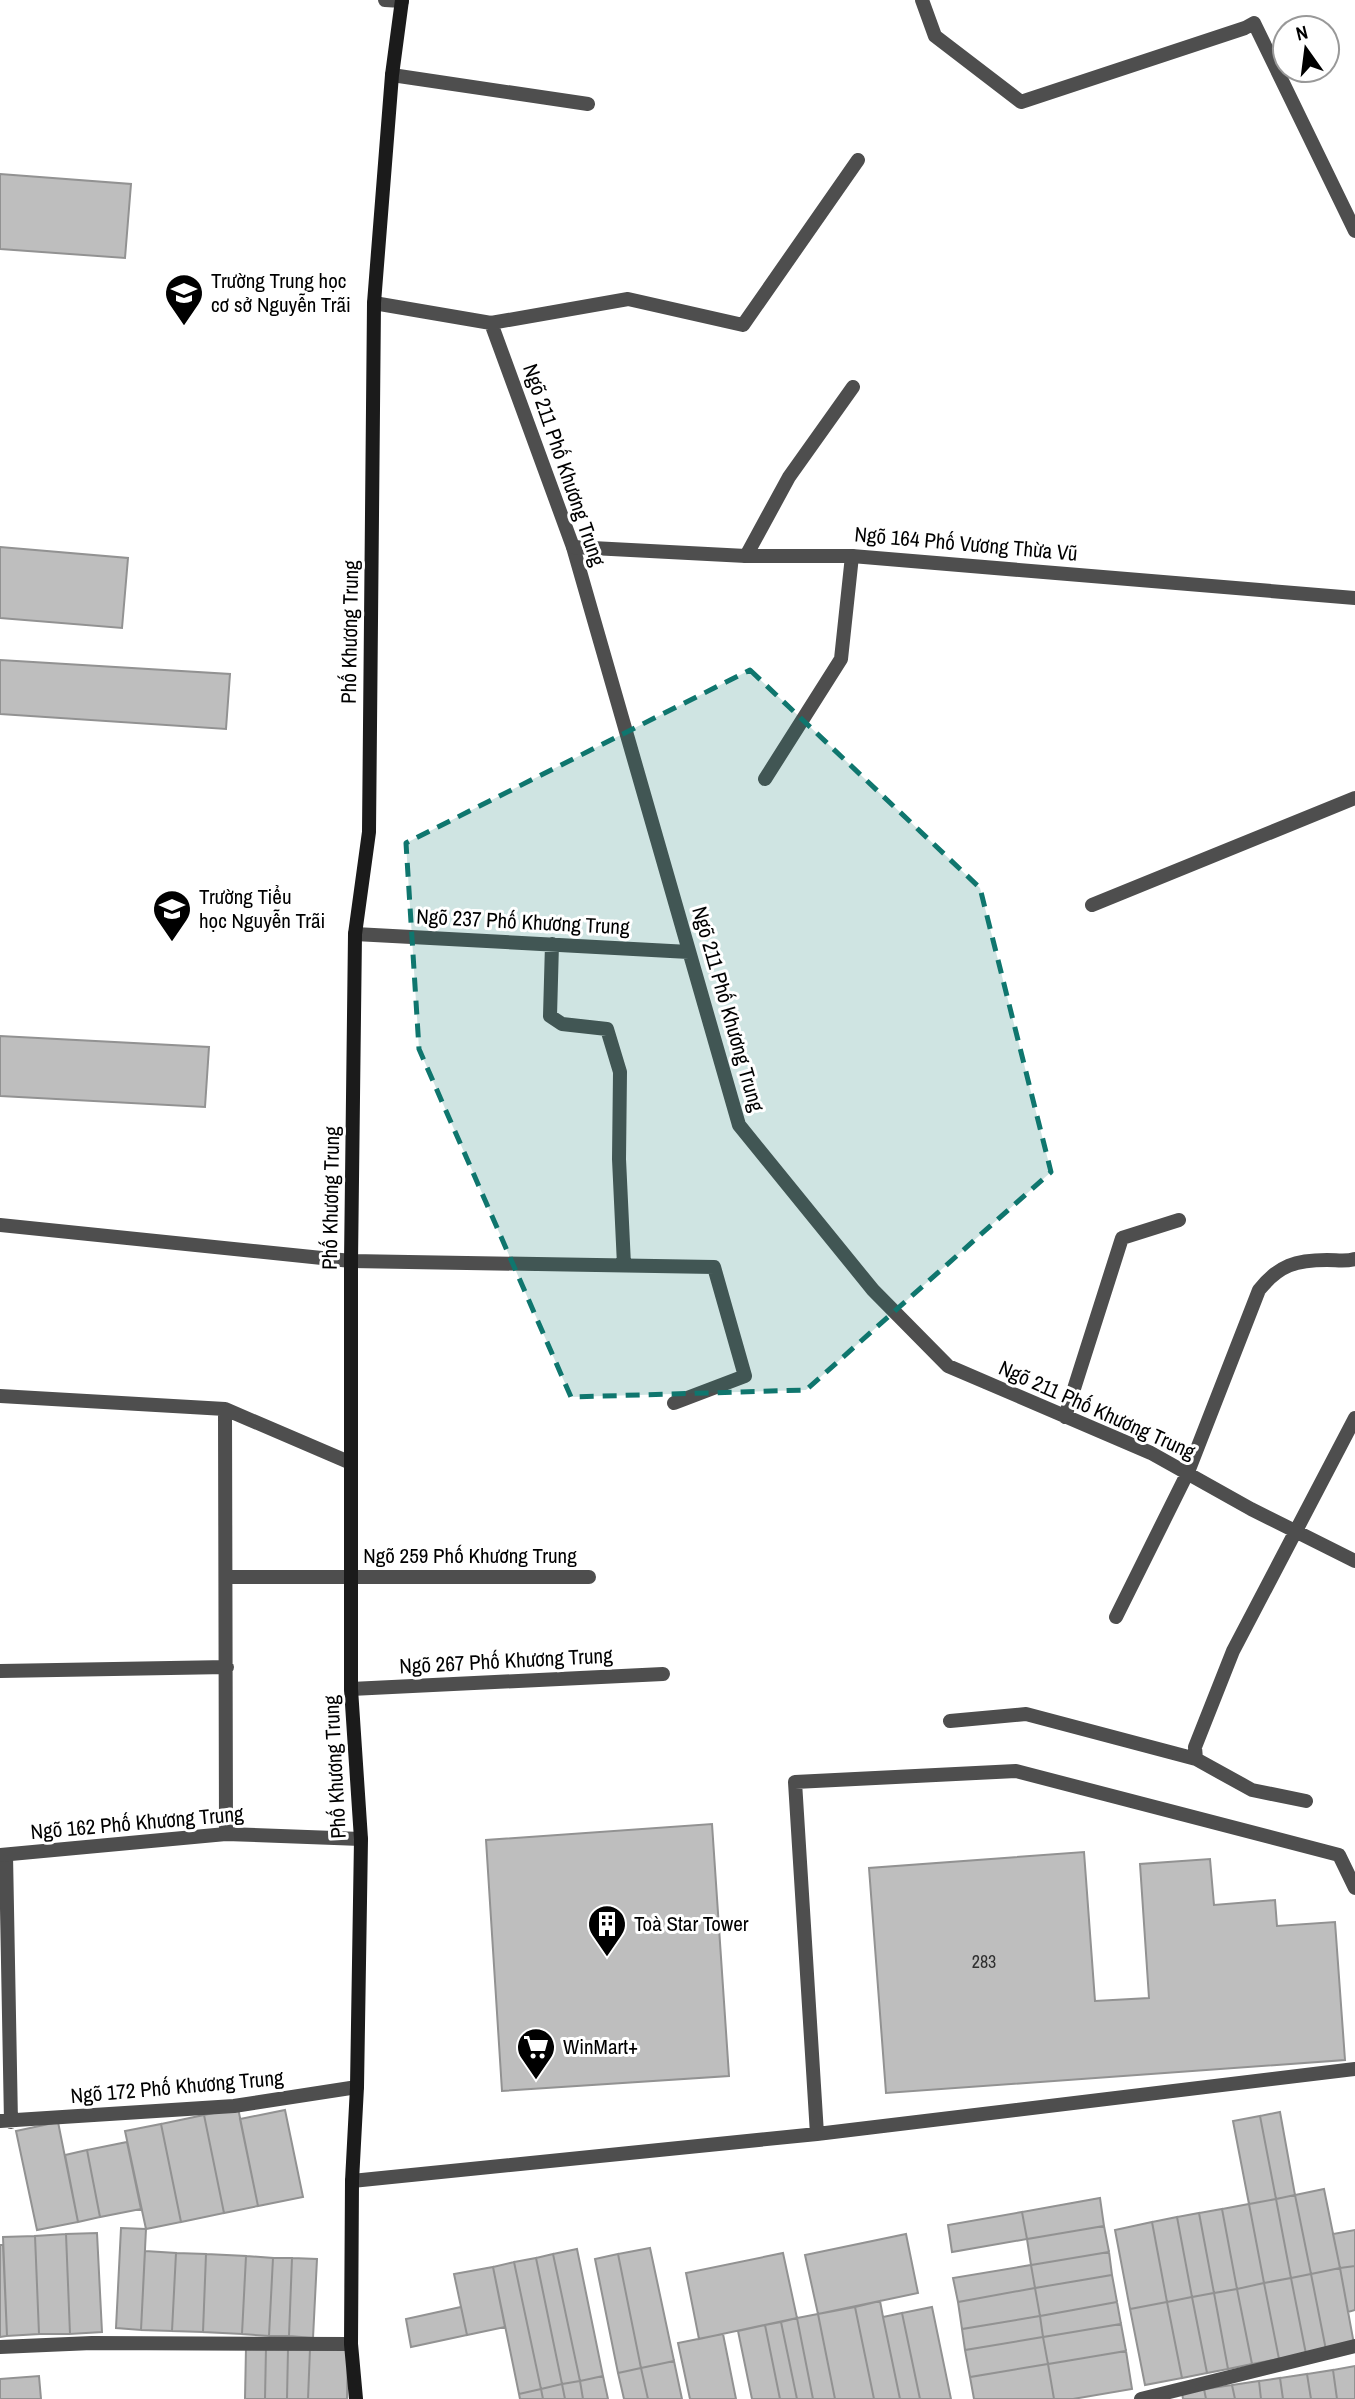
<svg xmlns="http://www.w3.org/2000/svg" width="1355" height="2399" font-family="'Archivo Narrow',sans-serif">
  <rect width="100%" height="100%" fill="#fff"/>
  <!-- building -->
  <path fill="#bebebe" stroke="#929292" stroke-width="2" d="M 0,174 L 131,184 L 125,258 L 0,249 Z
    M 0,547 L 128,558 L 122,628 L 0,618 Z
    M 0,660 L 230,674 L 226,729 L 0,714 Z
    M 0,1036 L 209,1047 L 205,1107 L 0,1096 Z
    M 712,1824 L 729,2076 L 502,2091 L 486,1840 Z
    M 1084,1852 L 1095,2001 L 1149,1998 L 1140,1864 L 1210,1859 L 1214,1905 L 1275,1900 L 1277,1926 L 1335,1922 L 1345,2060 L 886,2093 L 869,1868 Z
    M 238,2108 L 258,2206 L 224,2213 L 204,2115 Z
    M 285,2110 L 303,2197 L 258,2206 L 240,2119 Z
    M 1280,2112 L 1295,2195 L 1276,2199 L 1260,2116 Z
    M 204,2115 L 224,2213 L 181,2222 L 161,2124 Z
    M 1260,2116 L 1276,2199 L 1249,2204 L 1233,2121 Z
    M 58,2122 L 78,2222 L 37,2230 L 16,2131 Z
    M 161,2124 L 181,2222 L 146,2229 L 125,2131 Z
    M 127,2142 L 141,2209 L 100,2217 L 87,2150 Z
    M 87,2150 L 100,2217 L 78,2222 L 65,2155 Z
    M 1324,2189 L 1340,2268 L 1311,2274 L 1295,2195 Z
    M 1295,2195 L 1311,2274 L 1291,2278 L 1276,2199 Z
    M 1100,2198 L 1104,2226 L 1027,2239 L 1022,2212 Z
    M 1276,2199 L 1291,2278 L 1264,2283 L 1249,2204 Z
    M 1249,2204 L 1264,2283 L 1237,2289 L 1222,2209 Z
    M 1222,2209 L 1237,2289 L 1214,2293 L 1199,2213 Z
    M 1022,2212 L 1027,2239 L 952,2252 L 948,2225 Z
    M 1199,2213 L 1214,2293 L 1192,2297 L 1177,2217 Z
    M 1177,2217 L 1192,2297 L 1167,2302 L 1152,2222 Z
    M 1152,2222 L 1167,2302 L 1130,2309 L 1115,2230 Z
    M 1104,2226 L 1109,2252 L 1031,2265 L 1027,2239 Z
    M 121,2228 L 146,2229 L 141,2330 L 116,2328 Z
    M 1355,2230 L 1355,2266 L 1340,2268 L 1333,2234 Z
    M 97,2233 L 102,2332 L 70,2334 L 66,2234 Z
    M 66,2234 L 70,2334 L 39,2334 L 35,2236 Z
    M 906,2234 L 918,2293 L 818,2314 L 805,2255 Z
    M 35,2236 L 39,2334 L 7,2336 L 3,2237 Z
    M 0,2245 L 3,2245 L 7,2336 L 0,2337 Z
    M 650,2248 L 674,2361 L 641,2368 L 618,2254 Z
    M 577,2249 L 603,2376 L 580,2381 L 553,2254 Z
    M 145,2251 L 176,2253 L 172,2331 L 141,2330 Z
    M 1109,2252 L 1112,2275 L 1035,2288 L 1031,2265 Z
    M 176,2253 L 206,2254 L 203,2332 L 172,2331 Z
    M 783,2253 L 797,2318 L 699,2339 L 686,2273 Z
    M 206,2254 L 246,2256 L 242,2334 L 203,2332 Z
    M 553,2254 L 580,2381 L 562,2384 L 536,2258 Z
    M 618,2254 L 641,2368 L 618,2373 L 595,2259 Z
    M 246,2256 L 273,2258 L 269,2336 L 242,2334 Z
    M 273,2258 L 292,2258 L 289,2336 L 269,2336 Z
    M 292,2258 L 317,2259 L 313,2338 L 289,2336 Z
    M 536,2258 L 562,2384 L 541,2389 L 514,2262 Z
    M 514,2262 L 541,2389 L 519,2394 L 493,2267 Z
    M 1031,2265 L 1035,2288 L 958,2302 L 953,2278 Z
    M 1355,2266 L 1355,2310 L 1348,2312 L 1340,2268 Z
    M 493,2267 L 505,2327 L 467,2335 L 454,2274 Z
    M 1340,2268 L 1354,2344 L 1326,2350 L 1311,2274 Z
    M 1311,2274 L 1326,2350 L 1306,2354 L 1291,2278 Z
    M 1112,2275 L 1117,2302 L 1040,2316 L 1035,2288 Z
    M 1291,2278 L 1306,2354 L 1279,2359 L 1264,2283 Z
    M 1264,2283 L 1279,2359 L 1252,2364 L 1237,2289 Z
    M 1035,2288 L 1040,2316 L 962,2329 L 958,2302 Z
    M 1237,2289 L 1252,2364 L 1228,2369 L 1214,2293 Z
    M 1214,2293 L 1228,2369 L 1207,2373 L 1192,2297 Z
    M 1192,2297 L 1207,2373 L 1182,2378 L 1167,2302 Z
    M 880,2301 L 883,2317 L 900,2399 L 874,2399 L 855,2307 Z
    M 1117,2302 L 1121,2324 L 1043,2337 L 1040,2316 Z
    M 1167,2302 L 1182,2378 L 1145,2385 L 1130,2309 Z
    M 461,2307 L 467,2335 L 411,2347 L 406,2319 Z
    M 855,2307 L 874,2399 L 835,2399 L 818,2314 Z
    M 932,2307 L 951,2399 L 920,2399 L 902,2313 Z
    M 902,2313 L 920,2399 L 900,2399 L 883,2317 Z
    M 818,2314 L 835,2399 L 813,2399 L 797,2318 Z
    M 1040,2316 L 1043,2337 L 965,2350 L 962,2329 Z
    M 797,2318 L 813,2399 L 797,2399 L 781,2322 Z
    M 781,2322 L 797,2399 L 780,2399 L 765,2325 Z
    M 1121,2324 L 1126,2351 L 1048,2364 L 1043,2337 Z
    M 765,2325 L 780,2399 L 752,2399 L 738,2331 Z
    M 723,2334 L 736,2399 L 690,2399 L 678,2343 Z
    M 1043,2337 L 1048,2364 L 970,2377 L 965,2350 Z
    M 246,2348 L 266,2348 L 265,2399 L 245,2399 Z
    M 266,2348 L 288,2349 L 287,2399 L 265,2399 Z
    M 288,2349 L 310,2349 L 308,2399 L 287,2399 Z
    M 310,2349 L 348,2350 L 347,2399 L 308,2399 Z
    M 1126,2351 L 1132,2389 L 1073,2399 L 1054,2399 L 1048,2364 Z
    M 674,2361 L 682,2399 L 648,2399 L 641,2368 Z
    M 1048,2364 L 1054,2399 L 974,2399 L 970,2377 Z
    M 1355,2366 L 1355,2399 L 1337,2399 L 1333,2370 Z
    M 641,2368 L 648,2399 L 624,2399 L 618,2373 Z
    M 1333,2370 L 1337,2399 L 1311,2399 L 1307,2374 Z
    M 1307,2374 L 1311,2399 L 1283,2399 L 1280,2378 Z
    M 39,2376 L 41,2399 L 0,2399 L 0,2379 Z
    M 603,2376 L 608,2399 L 583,2399 L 580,2381 Z
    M 1280,2378 L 1283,2399 L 1261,2399 L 1259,2381 Z
    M 580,2381 L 583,2399 L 565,2399 L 562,2384 Z
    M 1259,2381 L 1261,2399 L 1235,2399 L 1232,2385 Z
    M 562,2384 L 565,2399 L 543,2399 L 541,2389 Z
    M 1232,2385 L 1235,2399 L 1206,2399 L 1204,2389 Z
    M 541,2389 L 543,2399 L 520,2399 L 519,2394 Z
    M 1204,2389 L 1206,2399 L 1183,2399 L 1182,2393 Z"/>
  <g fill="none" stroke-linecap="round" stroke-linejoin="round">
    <!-- lane -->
    <path stroke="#4e4e4e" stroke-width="14" d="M 922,0 L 935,36 L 1021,102 L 1245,28 L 1254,23 L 1355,231
      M 392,75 L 588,104
      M 374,303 L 491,323 L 573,547 L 739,1125 L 873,1290 L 948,1366 L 1151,1453 L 1251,1509 L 1355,1561
      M 491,323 L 628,299 L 743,325 L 858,160
      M 746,556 L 789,477 L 853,387
      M 765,779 L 841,659 L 852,556
      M 1092,905 L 1355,798
      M 355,934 L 689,952
      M 552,944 L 550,1016 L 562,1024 L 607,1029 L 620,1072 L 619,1159 L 624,1265
      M 0,1225 L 351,1261 L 714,1267 L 745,1376 L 674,1403
      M 0,1396 L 225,1409 L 351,1463
      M 225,1409 L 226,1834
      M 1065,1417 L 1122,1238 L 1179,1220
      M 227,1577 L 589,1577
      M 1116,1617 L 1188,1472 L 1259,1290 C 1279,1265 1296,1260 1327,1260 C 1337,1260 1346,1262 1355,1259
      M 0,1671 L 227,1667
      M 351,1689 L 663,1674
      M 950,1721 L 1026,1714 L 1196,1759 L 1252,1790 L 1306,1801
      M 1196,1759 L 1195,1747 L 1233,1651 L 1355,1418
      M 6,1855 L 11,2122
      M 0,2121 L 234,2106 L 357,2087
      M 817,2134 L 795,1782 L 1016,1771 L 1339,1855 L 1355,1888
      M 352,2181 L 817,2134 L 1355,2069
      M 0,2347 L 92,2343 L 351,2344
      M 1141,2399 L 1355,2346"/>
    <!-- street -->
    <path stroke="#4e4e4e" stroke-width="14" d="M 385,0 L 402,1
      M 573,547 L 746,556 L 852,556 L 1355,598
      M 0,1855 L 226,1834 L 361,1839"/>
    <!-- secondary -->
    <path stroke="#1b1b1b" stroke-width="14" d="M 356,2399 L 351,2344 L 352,2181 L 357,2087 L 361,1839 L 351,1689 L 351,1261 L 355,934 L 369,832 L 374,303 L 392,75 L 402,0"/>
  </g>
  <!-- marked area -->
  <path fill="#0f766e" fill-opacity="0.2" stroke="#0f766e" stroke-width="5" stroke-dasharray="14 9" stroke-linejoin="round" d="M 750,670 L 980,888 L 1051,1172 L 806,1390 L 571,1397 L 419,1049 L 406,843 Z"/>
  <!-- icons -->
  <defs>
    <symbol id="school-pin" viewBox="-11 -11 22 30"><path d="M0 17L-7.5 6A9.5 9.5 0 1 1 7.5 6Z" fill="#000" stroke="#fff"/><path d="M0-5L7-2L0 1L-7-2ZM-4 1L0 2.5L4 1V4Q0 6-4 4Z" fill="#fff"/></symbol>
    <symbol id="building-pin" viewBox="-11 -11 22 30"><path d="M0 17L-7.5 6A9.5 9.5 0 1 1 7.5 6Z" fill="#000" stroke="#fff"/><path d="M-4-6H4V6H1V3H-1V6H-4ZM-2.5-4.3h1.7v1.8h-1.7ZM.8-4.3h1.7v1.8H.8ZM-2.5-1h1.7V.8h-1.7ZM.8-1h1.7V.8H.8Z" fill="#fff"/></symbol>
    <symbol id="supermarket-pin" viewBox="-11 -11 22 30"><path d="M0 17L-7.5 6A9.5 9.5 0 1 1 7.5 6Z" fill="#000" stroke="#fff"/><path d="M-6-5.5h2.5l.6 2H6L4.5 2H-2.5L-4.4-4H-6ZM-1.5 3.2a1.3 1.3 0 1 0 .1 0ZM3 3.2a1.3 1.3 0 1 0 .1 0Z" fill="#fff"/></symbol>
  </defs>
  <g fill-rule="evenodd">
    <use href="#school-pin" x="162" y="271" width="44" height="60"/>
    <use href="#school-pin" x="150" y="887" width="44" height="60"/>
    <use href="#building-pin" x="585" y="1902" width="44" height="60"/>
    <use href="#supermarket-pin" x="514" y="2025" width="44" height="60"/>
  </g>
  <g text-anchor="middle" stroke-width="6" stroke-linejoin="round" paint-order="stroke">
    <!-- number labels -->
    <g font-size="18" fill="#303030">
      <text x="984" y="1968">283</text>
    </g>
    <!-- poi labels -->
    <g font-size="21" fill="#000" stroke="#fff" text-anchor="start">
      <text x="211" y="288">Trường Trung học<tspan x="211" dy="24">cơ sở Nguyễn Trãi</tspan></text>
      <text x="199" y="904">Trường Tiểu<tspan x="199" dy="24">học Nguyễn Trãi</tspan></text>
      <text x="634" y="1931">Toà Star Tower</text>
      <text x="563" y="2054">WinMart+</text>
    </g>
    <!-- street labels -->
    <g font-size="21" fill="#000" stroke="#fff">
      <text transform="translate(564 465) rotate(71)" y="7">Ngõ 211 Phố Khương Trung</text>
      <text transform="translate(966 544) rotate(5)" y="7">Ngõ 164 Phố Vương Thừa Vũ</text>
      <text transform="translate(350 632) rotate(-89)" y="7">Phố Khương Trung</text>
      <text transform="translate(523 922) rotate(3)" y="7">Ngõ 237 Phố Khương Trung</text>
      <text transform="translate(728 1009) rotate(74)" y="7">Ngõ 211 Phố Khương Trung</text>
      <text transform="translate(331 1198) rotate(-89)" y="7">Phố Khương Trung</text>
      <text transform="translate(1097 1410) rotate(24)" y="7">Ngõ 211 Phố Khương Trung</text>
      <text x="470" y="1563">Ngõ 259 Phố Khương Trung</text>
      <text transform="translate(506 1661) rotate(-3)" y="7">Ngõ 267 Phố Khương Trung</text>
      <text transform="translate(335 1767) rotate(-93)" y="7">Phố Khương Trung</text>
      <text transform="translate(137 1823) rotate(-5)" y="7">Ngõ 162 Phố Khương Trung</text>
      <text transform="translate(177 2087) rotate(-5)" y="7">Ngõ 172 Phố Khương Trung</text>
    </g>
  </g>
  <!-- north arrow -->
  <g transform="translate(1306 49) rotate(346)"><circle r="33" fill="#ffffff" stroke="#999999" stroke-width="2"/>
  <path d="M0-5L12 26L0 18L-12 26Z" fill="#000000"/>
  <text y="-10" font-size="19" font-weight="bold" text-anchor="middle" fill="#000000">N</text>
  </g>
</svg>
